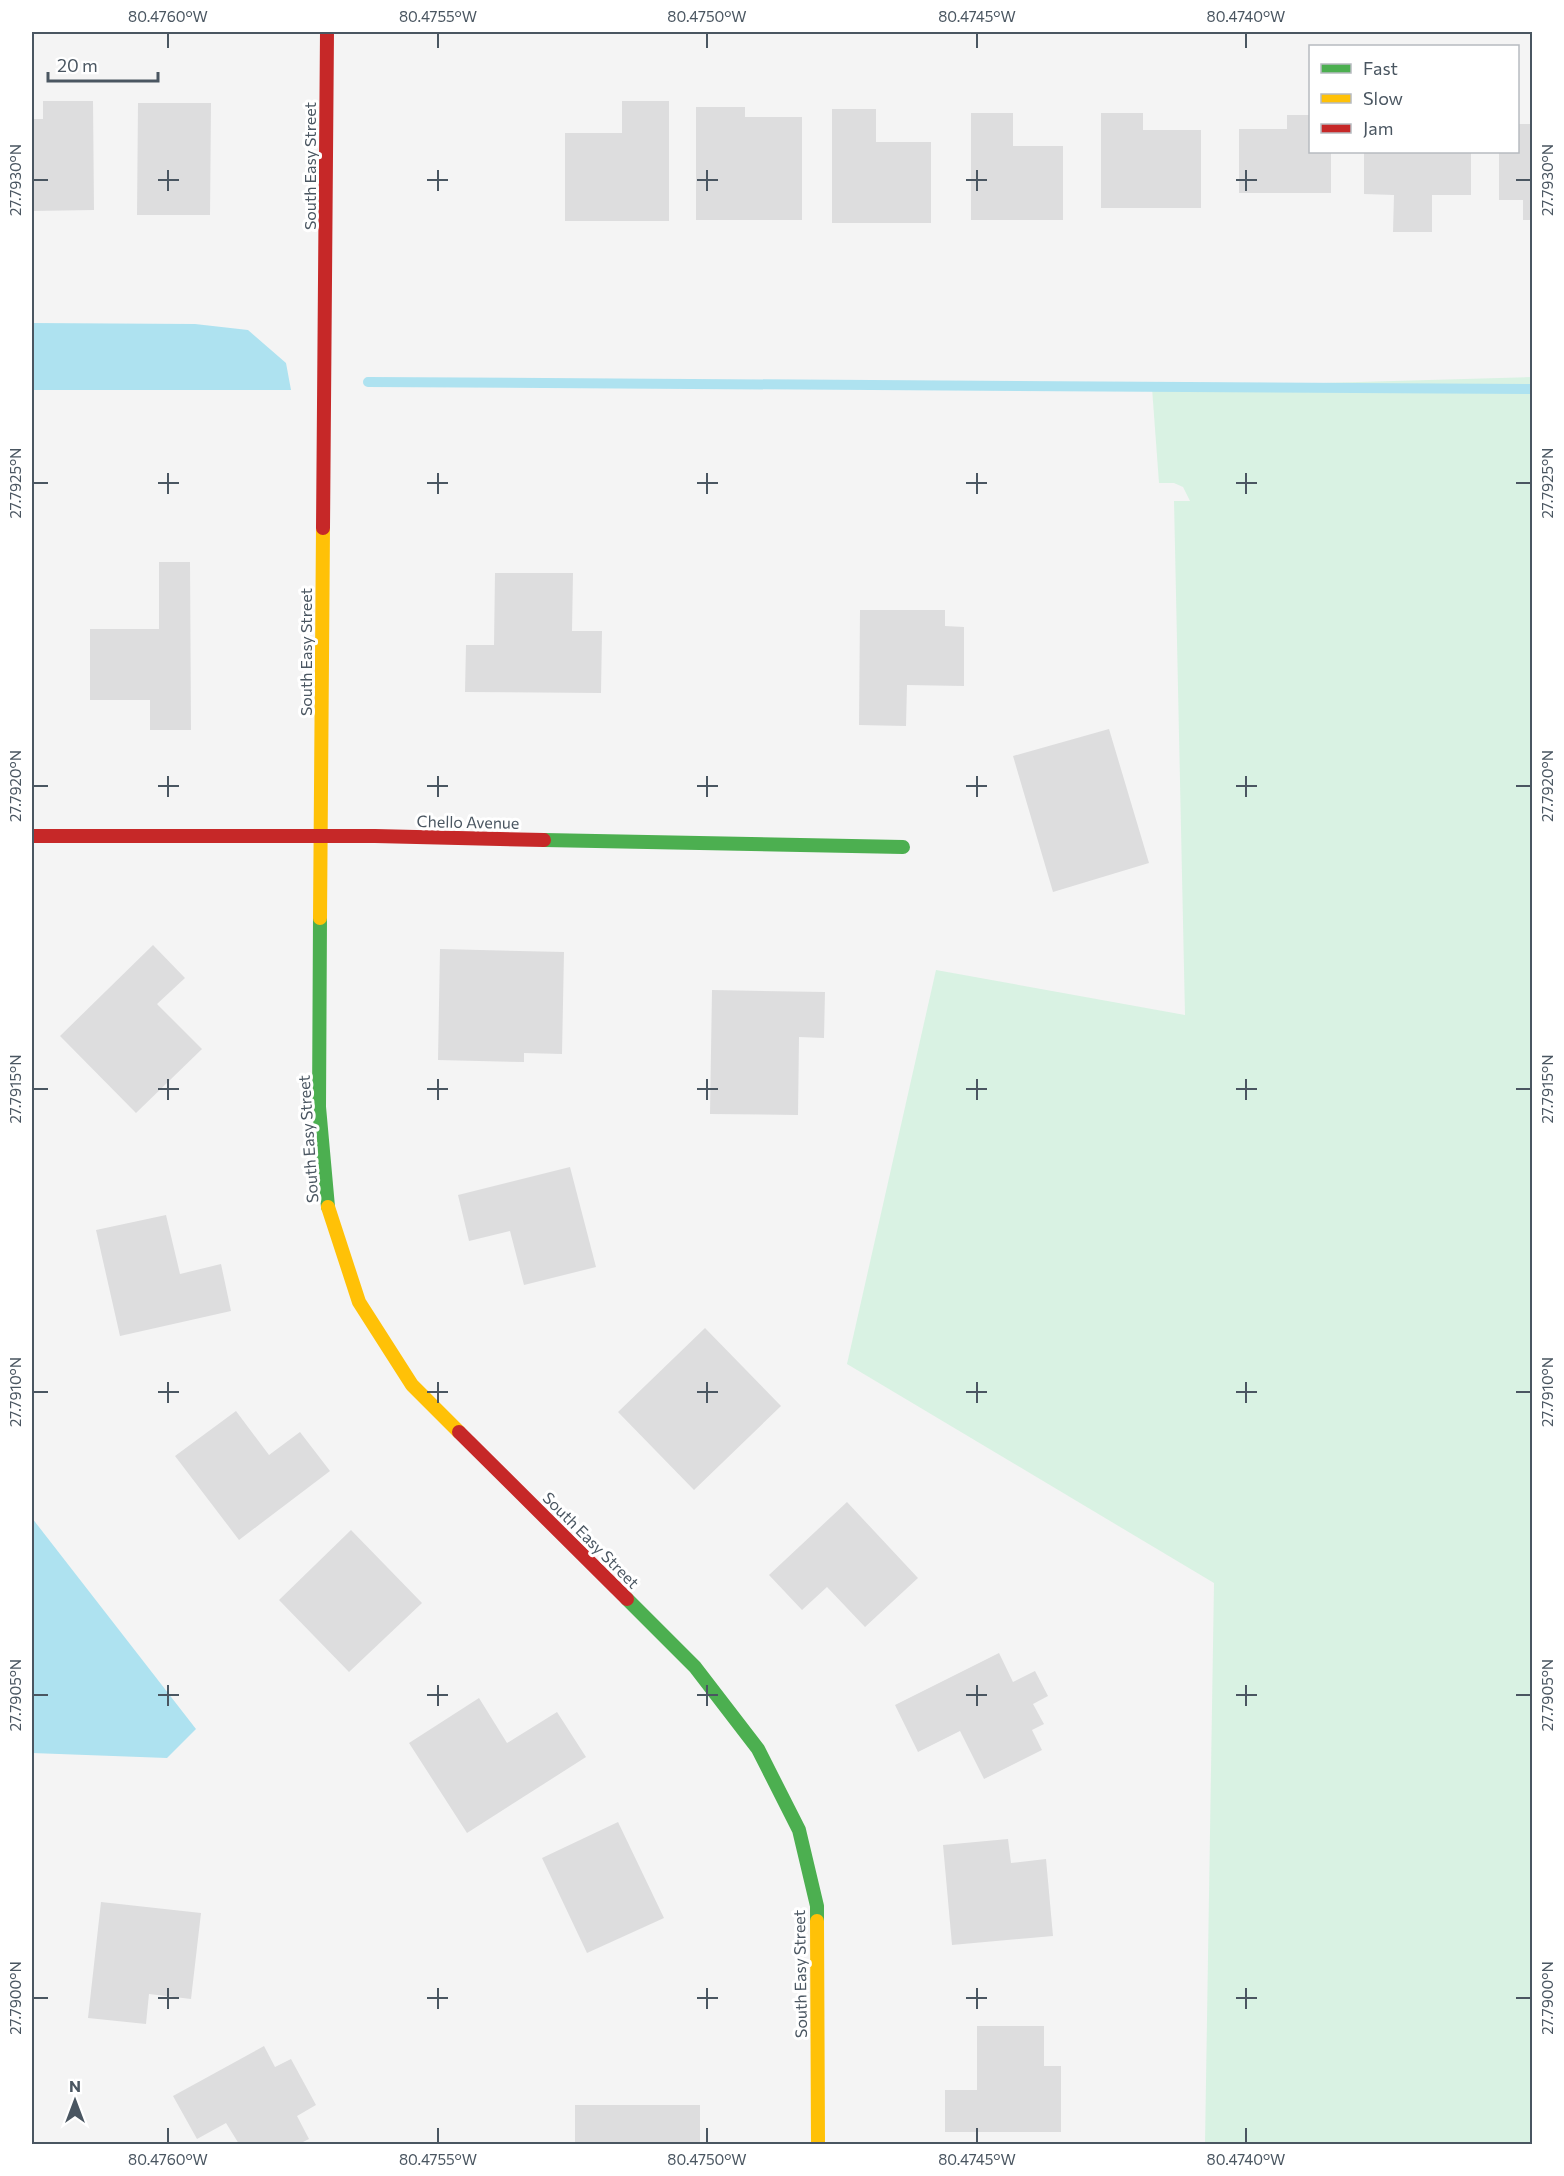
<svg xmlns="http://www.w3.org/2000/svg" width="1564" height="2176" font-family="Commissioner,sans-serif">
  <rect width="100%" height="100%" fill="#f4f4f4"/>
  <!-- green -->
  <path fill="#d9f2e3" d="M 1532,377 L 1532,2144 L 1205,2144 L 1214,1583 L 847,1364 L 936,970 L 1185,1015 L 1174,501 L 1190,501 L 1183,487 L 1174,483 L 1159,483 L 1152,388 Z"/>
  <!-- water -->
  <path fill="#aee2f0" d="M 32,323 L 195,324 L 248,330 L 286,363 L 291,390 L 32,390 Z
    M 32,1518 L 196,1729 L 167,1758 L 32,1753 Z"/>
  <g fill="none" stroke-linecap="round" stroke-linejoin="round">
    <!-- stream -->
    <path stroke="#aee2f0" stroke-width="10" d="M 368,382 L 1532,389"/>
  </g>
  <!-- building -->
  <path fill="#ddddde" d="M 43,101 L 93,101 L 94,210 L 32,211 L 32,119 L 43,119 Z
    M 622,101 L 669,101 L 669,221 L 565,221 L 565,133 L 622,133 Z
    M 138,103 L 211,103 L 210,215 L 137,215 Z
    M 696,107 L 745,107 L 745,117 L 802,117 L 802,220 L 696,220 Z
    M 832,109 L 876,109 L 876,142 L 931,142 L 931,223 L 832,223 Z
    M 971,113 L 1013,113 L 1013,146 L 1063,146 L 1063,220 L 971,220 Z
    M 1101,113 L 1143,113 L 1143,130 L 1201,130 L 1201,208 L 1101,208 Z
    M 1287,115 L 1310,115 L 1310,152 L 1331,152 L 1331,193 L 1239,193 L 1239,129 L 1287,129 Z
    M 1518,124 L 1532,124 L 1532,220 L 1523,220 L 1523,200 L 1499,200 L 1499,152 L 1518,152 Z
    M 1364,152 L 1471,152 L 1471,195 L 1432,195 L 1432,232 L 1393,232 L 1394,195 L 1364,194 Z
    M 159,562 L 190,562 L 191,730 L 150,730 L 150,700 L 90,700 L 90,629 L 159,629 Z
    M 495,573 L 573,573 L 572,631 L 602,631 L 601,693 L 465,692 L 466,645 L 494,645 Z
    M 860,610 L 945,610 L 945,626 L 964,627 L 964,686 L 907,685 L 906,726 L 859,725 Z
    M 1109,729 L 1149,863 L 1053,892 L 1013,756 Z
    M 153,945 L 185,978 L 157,1004 L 202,1049 L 136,1113 L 60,1036 Z
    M 440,949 L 564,952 L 562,1054 L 524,1053 L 524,1062 L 438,1060 Z
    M 712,990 L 825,992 L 824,1038 L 799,1037 L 798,1115 L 710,1114 Z
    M 570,1167 L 596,1267 L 524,1285 L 510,1231 L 469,1241 L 458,1195 Z
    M 166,1215 L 180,1274 L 221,1264 L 231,1311 L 120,1336 L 96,1230 Z
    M 705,1328 L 781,1406 L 694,1490 L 618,1412 Z
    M 236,1411 L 269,1455 L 300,1432 L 330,1471 L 239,1540 L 175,1456 Z
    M 847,1502 L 918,1578 L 865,1627 L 827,1587 L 802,1610 L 769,1575 Z
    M 351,1530 L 422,1603 L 349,1672 L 279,1600 Z
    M 999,1653 L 1013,1682 L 1035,1671 L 1048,1696 L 1033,1704 L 1044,1724 L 1032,1730 L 1042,1750 L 984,1779 L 960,1731 L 918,1752 L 895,1705 Z
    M 479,1698 L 507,1743 L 557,1712 L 586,1757 L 467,1833 L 409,1743 Z
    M 618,1822 L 664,1918 L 587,1953 L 542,1858 Z
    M 1008,1839 L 1011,1863 L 1046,1859 L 1053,1936 L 952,1945 L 943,1845 Z
    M 101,1902 L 201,1913 L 191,1999 L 149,1994 L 146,2024 L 88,2018 Z
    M 977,2026 L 1044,2026 L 1044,2066 L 1061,2066 L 1061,2132 L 945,2132 L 945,2090 L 977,2090 Z
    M 264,2046 L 275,2067 L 291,2059 L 316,2105 L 297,2116 L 309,2139 L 299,2144 L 239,2144 L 226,2123 L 197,2139 L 173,2096 Z
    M 575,2105 L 700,2105 L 700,2144 L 575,2144 Z"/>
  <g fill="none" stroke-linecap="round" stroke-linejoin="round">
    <!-- fast -->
    <path stroke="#4caf50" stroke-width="14" d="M 544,840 L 903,847
      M 320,918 L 319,1107 L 328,1207
      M 627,1599 L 695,1667 L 758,1749 L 799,1830 L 817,1906 L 817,1921"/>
    <!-- slow -->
    <path stroke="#ffc107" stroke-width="14" d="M 320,918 L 323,528
      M 328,1207 L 359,1302 L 412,1385 L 459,1432
      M 817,1921 L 818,2144"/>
    <!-- jam -->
    <path stroke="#c62828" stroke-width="14" d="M 323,528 L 327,32
      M 32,836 L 375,836 L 544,840
      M 459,1432 L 627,1599"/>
  </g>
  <!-- ticks -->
  <path fill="none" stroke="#4a5661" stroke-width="2" d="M 168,33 L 168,48M 438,33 L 438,48M 707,33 L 707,48M 977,33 L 977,48M 1246,33 L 1246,48M 168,170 L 168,191M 438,170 L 438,191M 707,170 L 707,191M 977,170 L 977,191M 1246,170 L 1246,191M 33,180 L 48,180M 158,180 L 179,180M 427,180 L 448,180M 697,180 L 718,180M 966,180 L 987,180M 1236,180 L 1257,180M 1516,180 L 1531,180M 168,473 L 168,494M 438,473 L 438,494M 707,473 L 707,494M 977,473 L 977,494M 1246,473 L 1246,494M 33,483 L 48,483M 158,483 L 179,483M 427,483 L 448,483M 697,483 L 718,483M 966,483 L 987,483M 1236,483 L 1257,483M 1516,483 L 1531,483M 168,776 L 168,797M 438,776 L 438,797M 707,776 L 707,797M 977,776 L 977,797M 1246,776 L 1246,797M 33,786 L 48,786M 158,786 L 179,786M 427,786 L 448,786M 697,786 L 718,786M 966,786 L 987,786M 1236,786 L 1257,786M 1516,786 L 1531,786M 168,1079 L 168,1100M 438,1079 L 438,1100M 707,1079 L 707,1100M 977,1079 L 977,1100M 1246,1079 L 1246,1100M 33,1089 L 48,1089M 158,1089 L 179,1089M 427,1089 L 448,1089M 697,1089 L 718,1089M 966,1089 L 987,1089M 1236,1089 L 1257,1089M 1516,1089 L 1531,1089M 168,1382 L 168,1403M 438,1382 L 438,1403M 707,1382 L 707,1403M 977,1382 L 977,1403M 1246,1382 L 1246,1403M 33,1392 L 48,1392M 158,1392 L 179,1392M 427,1392 L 448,1392M 697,1392 L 718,1392M 966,1392 L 987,1392M 1236,1392 L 1257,1392M 1516,1392 L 1531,1392M 168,1685 L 168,1706M 438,1685 L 438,1706M 707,1685 L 707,1706M 977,1685 L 977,1706M 1246,1685 L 1246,1706M 33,1695 L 48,1695M 158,1695 L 179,1695M 427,1695 L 448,1695M 697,1695 L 718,1695M 966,1695 L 987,1695M 1236,1695 L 1257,1695M 1516,1695 L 1531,1695M 168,1988 L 168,2009M 438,1988 L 438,2009M 707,1988 L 707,2009M 977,1988 L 977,2009M 1246,1988 L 1246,2009M 33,1998 L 48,1998M 158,1998 L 179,1998M 427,1998 L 448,1998M 697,1998 L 718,1998M 966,1998 L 987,1998M 1236,1998 L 1257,1998M 1516,1998 L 1531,1998M 168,2128 L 168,2143M 438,2128 L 438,2143M 707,2128 L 707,2143M 977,2128 L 977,2143M 1246,2128 L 1246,2143"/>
  <g text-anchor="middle" stroke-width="6" stroke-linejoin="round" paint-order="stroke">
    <!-- street labels -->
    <g font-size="16" fill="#4a5661" stroke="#fff">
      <text transform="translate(310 166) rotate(-90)" y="6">South Easy Street</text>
      <text transform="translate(306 652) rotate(-90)" y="6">South Easy Street</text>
      <text transform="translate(468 822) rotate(1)" y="6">Chello Avenue</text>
      <text transform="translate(308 1139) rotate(-94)" y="6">South Easy Street</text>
      <text transform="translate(591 1540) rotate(45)" y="6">South Easy Street</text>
      <text transform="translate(800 1974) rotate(-91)" y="6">South Easy Street</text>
    </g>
  </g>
  <!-- border -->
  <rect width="1564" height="2176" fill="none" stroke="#ffffff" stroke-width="66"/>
  <!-- legend -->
  <rect x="1309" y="45" width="210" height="108" fill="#ffffff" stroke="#b7bbc0" stroke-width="1.5"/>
  <rect x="1321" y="64" width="30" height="9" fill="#4caf50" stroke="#b7bbc0" stroke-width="1.5"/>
  <text x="1363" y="75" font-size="18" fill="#4a5661">Fast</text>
  <rect x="1321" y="94" width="30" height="9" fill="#ffc107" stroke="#b7bbc0" stroke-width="1.5"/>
  <text x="1363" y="105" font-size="18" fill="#4a5661">Slow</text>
  <rect x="1321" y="124" width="30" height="9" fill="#c62828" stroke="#b7bbc0" stroke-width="1.5"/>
  <text x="1363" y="135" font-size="18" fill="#4a5661">Jam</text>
  <!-- north arrow -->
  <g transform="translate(75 2101)" stroke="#ffffff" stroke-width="4.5" paint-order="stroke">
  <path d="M0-4.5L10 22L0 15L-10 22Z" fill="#4a5661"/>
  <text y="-9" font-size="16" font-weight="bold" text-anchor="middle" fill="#4a5661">N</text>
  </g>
  <!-- scale -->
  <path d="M48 72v9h110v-9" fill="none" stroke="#4a5661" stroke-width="3"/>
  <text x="57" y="72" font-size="18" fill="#4a5661" stroke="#ffffff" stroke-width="4.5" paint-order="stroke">20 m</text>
  <rect x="33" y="33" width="1498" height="2110" fill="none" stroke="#4a5661" stroke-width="2"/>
  <g font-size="15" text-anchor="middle" fill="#4a5661">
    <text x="168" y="22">80.4760°W</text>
    <text x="438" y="22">80.4755°W</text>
    <text x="707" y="22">80.4750°W</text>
    <text x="977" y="22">80.4745°W</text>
    <text x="1246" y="22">80.4740°W</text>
    <text transform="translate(16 180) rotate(-90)" y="5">27.7930°N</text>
    <text transform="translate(1548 180) rotate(-90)" y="5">27.7930°N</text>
    <text transform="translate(16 483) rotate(-90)" y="5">27.7925°N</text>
    <text transform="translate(1548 483) rotate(-90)" y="5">27.7925°N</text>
    <text transform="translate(16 786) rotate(-90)" y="5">27.7920°N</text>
    <text transform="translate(1548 786) rotate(-90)" y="5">27.7920°N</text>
    <text transform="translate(16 1089) rotate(-90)" y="5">27.7915°N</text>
    <text transform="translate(1548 1089) rotate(-90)" y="5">27.7915°N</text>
    <text transform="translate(16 1392) rotate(-90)" y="5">27.7910°N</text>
    <text transform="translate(1548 1392) rotate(-90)" y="5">27.7910°N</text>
    <text transform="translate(16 1695) rotate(-90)" y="5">27.7905°N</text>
    <text transform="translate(1548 1695) rotate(-90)" y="5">27.7905°N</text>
    <text transform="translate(16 1998) rotate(-90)" y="5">27.7900°N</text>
    <text transform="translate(1548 1998) rotate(-90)" y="5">27.7900°N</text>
    <text x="168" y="2165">80.4760°W</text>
    <text x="438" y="2165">80.4755°W</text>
    <text x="707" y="2165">80.4750°W</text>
    <text x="977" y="2165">80.4745°W</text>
    <text x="1246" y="2165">80.4740°W</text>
  </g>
</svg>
